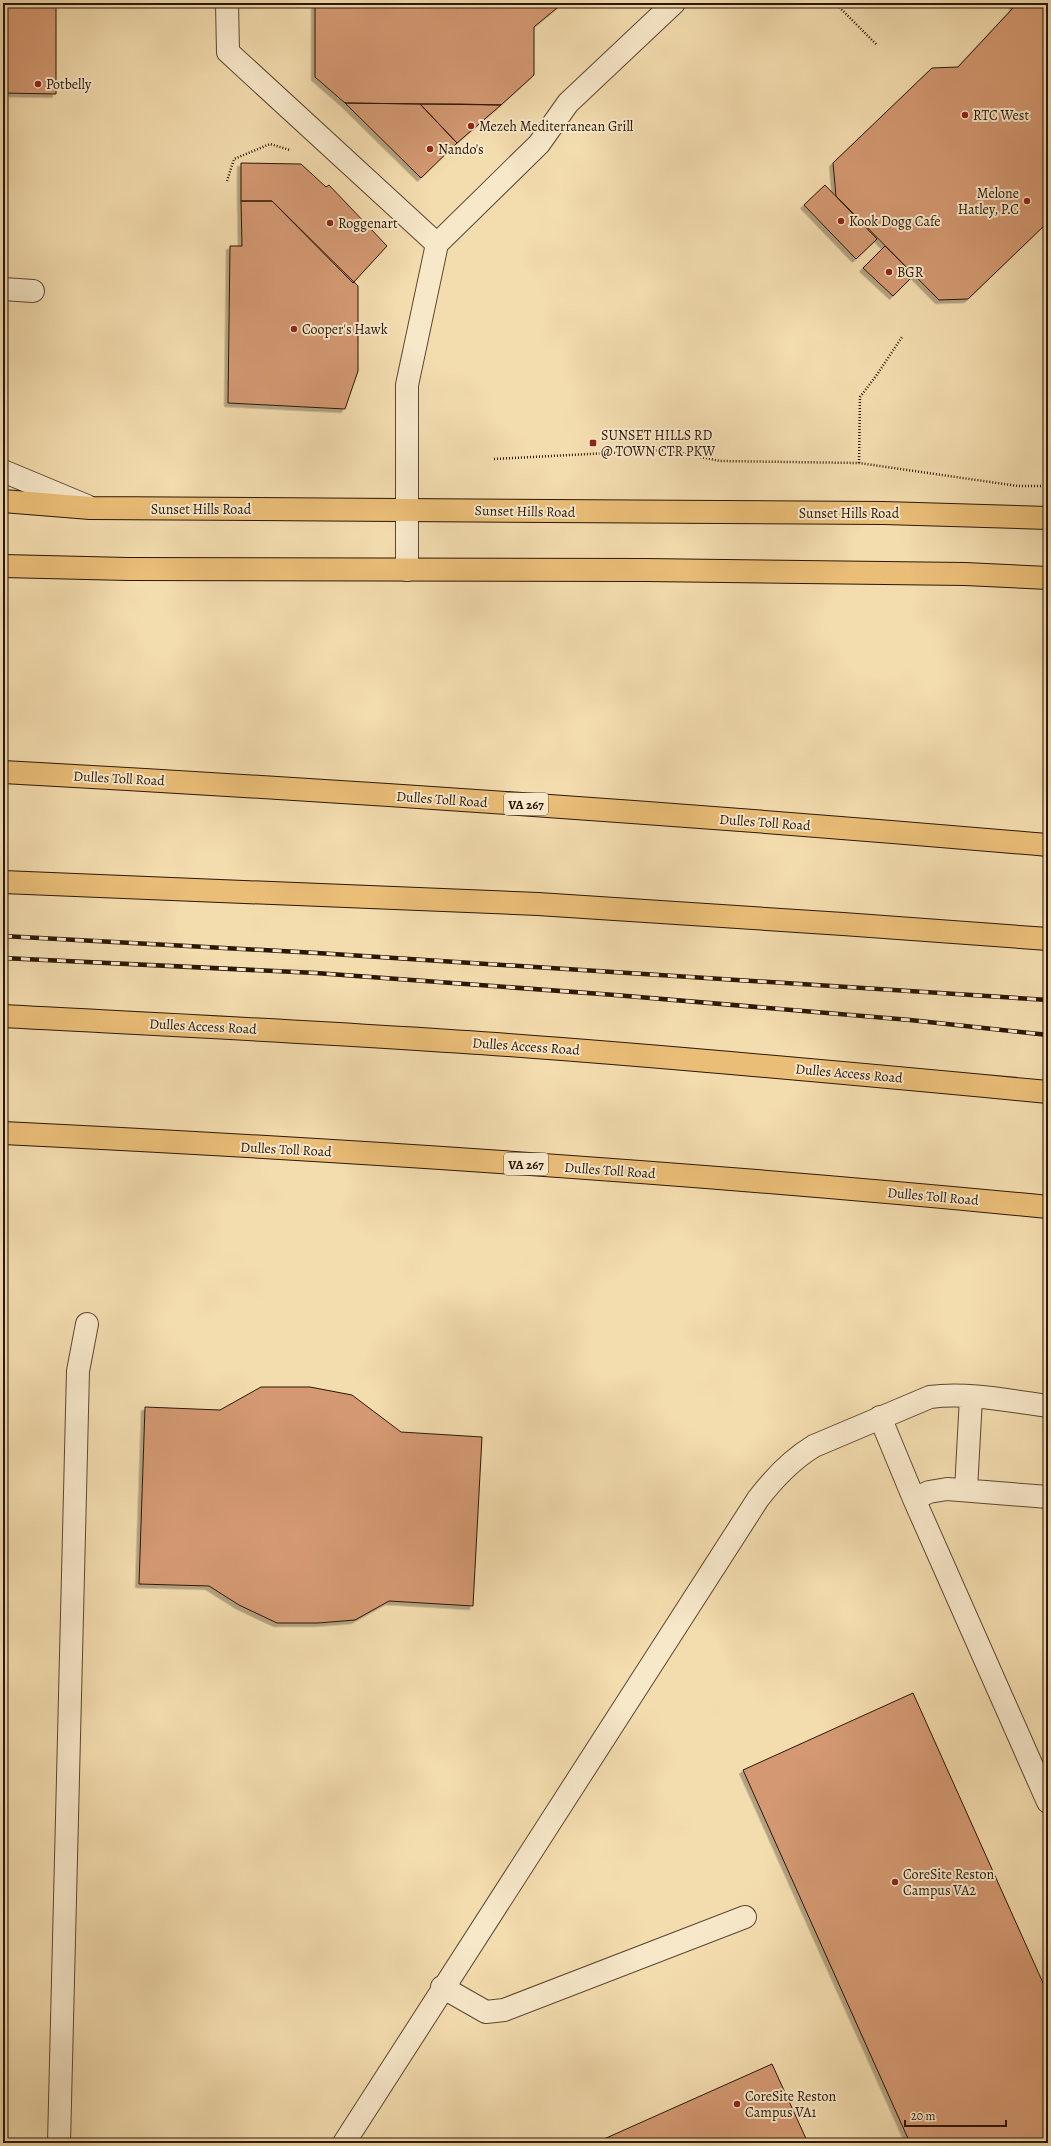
<svg xmlns="http://www.w3.org/2000/svg" width="1051" height="2146" font-family="Alegreya,serif">
  <defs>
    <filter id="shadow"><feDropShadow dx="-3.5" dy="3.5" stdDeviation="0" flood-color="#0004"/></filter>
  </defs>
  <rect width="100%" height="100%" fill="#f3dcae"/>
  <filter id="stains"><feTurbulence type="fractalNoise" baseFrequency=".005" numOctaves="4"/><feColorMatrix values="0 0 0 0 .2 0 0 0 0 .09 0 0 0 0 .02 0 0 0 .5 -.17"/></filter>
  <radialGradient id="worn" r=".72"><stop offset=".6" stop-color="#630" stop-opacity="0"/><stop offset="1" stop-color="#630" stop-opacity=".3"/></radialGradient>
  <!-- building -->
  <path fill="#d49972" stroke="#2b1606" filter="url(#shadow)" d="M 3,3 L 56,3 L 56,94 L 3,93 Z
    M 315,3 L 563,3 L 534,27 L 534,75 L 501,105 L 345,103 L 315,77 Z
    M 1013,3 L 1048,3 L 1048,222 L 968,299 L 939,300 L 836,196 L 833,163 L 932,68 L 958,67 L 1013,8 Z
    M 345,103 L 420,104 L 457,143 L 421,178 Z
    M 420,104 L 460,104 L 501,105 L 457,143 Z
    M 241,163 L 301,164 L 326,187 L 329,185 L 387,246 L 353,283 L 272,201 L 241,201 Z
    M 825,185 L 877,239 L 856,259 L 804,205 Z
    M 241,201 L 272,201 L 358,286 L 358,371 L 345,409 L 228,403 L 230,246 L 242,246 Z
    M 885,246 L 914,275 L 893,296 L 863,268 Z
    M 261,1387 L 310,1387 L 352,1395 L 401,1432 L 482,1437 L 473,1606 L 389,1601 L 355,1620 L 318,1623 L 277,1623 L 239,1605 L 209,1586 L 139,1584 L 145,1407 L 220,1410 Z
    M 913,1693 L 1048,1994 L 1048,2143 L 910,2143 L 743,1770 Z
    M 772,2064 L 808,2143 L 595,2143 Z"/>
  <g fill="none" stroke-linecap="round" stroke-linejoin="round">
    <defs>
      <path id="minor" d="M 227,3 L 228,52 L 437,244
        M 3,289 L 33,291
        M 3,471 L 87,506
        M 407,570 L 407,385 L 437,244 L 539,144 L 568,103 L 674,3
        M 880,1417 L 914,1499 L 1048,1802
        M 966,1490 L 971,1397
        M 914,1499 L 929,1492 L 947,1489 L 1048,1497
        M 442,1987 L 486,2012 L 504,2010 L 745,1917
        M 59,2143 L 78,1371 L 87,1324
        M 344,2143 L 758,1499 C 774,1478 791,1460 814,1446 L 930,1397 C 968,1392 1010,1401 1048,1406"/>
      <path id="major" d="M 3,501 L 90,508 L 884,513 L 1048,518
        M 3,566 L 128,569 L 645,570 L 965,574 L 1048,578"/>
      <path id="highway" d="M 3,772 C 352,791 700,815 1048,845
        M 3,882 L 538,904 L 843,924 L 1048,939
        M 3,1016 C 171,1025 340,1033 508,1045 C 688,1058 868,1075 1048,1092
        M 3,1133 C 352,1150 700,1173 1048,1207"/>
    </defs>
    <!-- minor casing -->
    <use href="#minor" stroke="#5d4830" stroke-width="24"/>
    <!-- major casing -->
    <use href="#major" stroke="#2b1606" stroke-width="24"/>
    <!-- highway casing -->
    <use href="#highway" stroke="#2b1606" stroke-width="24"/>
    <!-- path -->
    <path stroke="#2b1606" stroke-width="2.5" stroke-dasharray="1 2" stroke-linecap="butt" d="M 835,3 L 877,45
      M 227,181 L 234,159 L 270,144 L 290,150
      M 494,459 L 666,450 L 720,461 L 859,463 L 1018,486 L 1048,486
      M 859,463 L 860,397 L 876,376 L 902,337"/>
    <!-- minor -->
    <use href="#minor" stroke="#f7e8ca" stroke-width="22"/>
    <!-- major -->
    <use href="#major" stroke="#eabe77" stroke-width="22"/>
    <!-- highway -->
    <use href="#highway" stroke="#eabe77" stroke-width="22"/>
    <defs>
      <path id="rail" d="M 3,936 L 317,953 L 1048,1000
        M 3,958 L 316,973 L 615,995 L 910,1020 L 1048,1035"/>
    </defs>
    <!-- rail casing -->
    <use href="#rail" stroke="#2b1606" stroke-width="4.5"/>
    <!-- rail -->
    <use href="#rail" stroke="#f7e8ca" stroke-width="3" stroke-dasharray="9" stroke-linecap="butt"/>
  </g>
  <!-- markers -->
  <g fill="#8f2418" stroke="#f7e8ca" stroke-width="1.5">
    <circle cx="38" cy="84" r="4"/>
    <circle cx="965" cy="115" r="4"/>
    <circle cx="471" cy="126" r="4"/>
    <circle cx="430" cy="149" r="4"/>
    <circle cx="1027" cy="201" r="4"/>
    <circle cx="841" cy="221" r="4"/>
    <circle cx="330" cy="223" r="4"/>
    <circle cx="889" cy="272" r="4"/>
    <circle cx="294" cy="329" r="4"/>
    <rect x="589" y="439" width="8" height="8" rx="2"/>
    <circle cx="895" cy="1882" r="4"/>
    <circle cx="737" cy="2104" r="4"/>
  </g>
  <g text-anchor="middle" stroke-width="4" stroke-linejoin="round" paint-order="stroke">
    <!-- shield labels -->
    <g fill="#f7e8ca" stroke="#685541" stroke-width="1">
      <rect x="504" y="793" width="44" height="22" rx="3"/>
      <rect x="504" y="1153" width="44" height="22" rx="3"/>
    </g>
    <g font-size="13" font-weight="bold" fill="#2b1606">
      <text x="526" y="809">VA 267</text>
      <text x="526" y="1169">VA 267</text>
    </g>
    <!-- poi labels -->
    <g font-size="14" fill="#2b1606" stroke="#f7e8ca" text-anchor="start">
      <text x="46" y="89">Potbelly</text>
      <text x="973" y="120">RTC West</text>
      <text x="479" y="131">Mezeh Mediterranean Grill</text>
      <text x="438" y="154">Nando's</text>
      <text x="1019" y="198" text-anchor="end">Melone<tspan x="1019" dy="16">Hatley, P.C</tspan></text>
      <text x="849" y="226">Kook Dogg Cafe</text>
      <text x="338" y="228">Roggenart</text>
      <text x="897" y="277">BGR</text>
      <text x="302" y="334">Cooper's Hawk</text>
      <text x="601" y="440">SUNSET HILLS RD<tspan x="601" dy="16">@ TOWN CTR PKW</tspan></text>
      <text x="903" y="1879">CoreSite Reston<tspan x="903" dy="16">Campus VA2</tspan></text>
      <text x="745" y="2101">CoreSite Reston<tspan x="745" dy="16">Campus VA1</tspan></text>
    </g>
    <!-- street labels -->
    <g font-size="14" fill="#2b1606" stroke="#f7e8ca">
      <text x="201" y="514">Sunset Hills Road</text>
      <text transform="translate(525 511) rotate(1)" y="5">Sunset Hills Road</text>
      <text x="849" y="518">Sunset Hills Road</text>
      <text transform="translate(119 778) rotate(3)" y="5">Dulles Toll Road</text>
      <text transform="translate(442 799) rotate(4)" y="5">Dulles Toll Road</text>
      <text transform="translate(765 822) rotate(4)" y="5">Dulles Toll Road</text>
      <text transform="translate(203 1026) rotate(3)" y="5">Dulles Access Road</text>
      <text transform="translate(526 1046) rotate(4)" y="5">Dulles Access Road</text>
      <text transform="translate(849 1073) rotate(5)" y="5">Dulles Access Road</text>
      <text transform="translate(286 1149) rotate(3)" y="5">Dulles Toll Road</text>
      <text transform="translate(610 1170) rotate(4)" y="5">Dulles Toll Road</text>
      <text transform="translate(933 1196) rotate(5)" y="5">Dulles Toll Road</text>
    </g>
  </g>
  <!-- margin -->
  <rect width="1051" height="2146" fill="none" stroke="#f3dcae" stroke-width="16"/>
  <rect x="4" y="4" width="1043" height="2138" fill="none" stroke="#2b1606" stroke-width="2"/>
  <rect x="8" y="8" width="1035" height="2130" fill="none" stroke="#2b1606"/>
  <!-- scale -->
  <path d="M905 2120v6h101v-6" fill="none" stroke="#2b1606" stroke-width="2"/>
  <text x="911" y="2120" font-size="12" fill="#2b1606" stroke="#f7e8ca" stroke-width="3" paint-order="stroke">20 m</text>
  <rect width="100%" height="100%" filter="url(#stains)"/>
  <rect width="100%" height="100%" fill="url(#worn)"/>
</svg>
